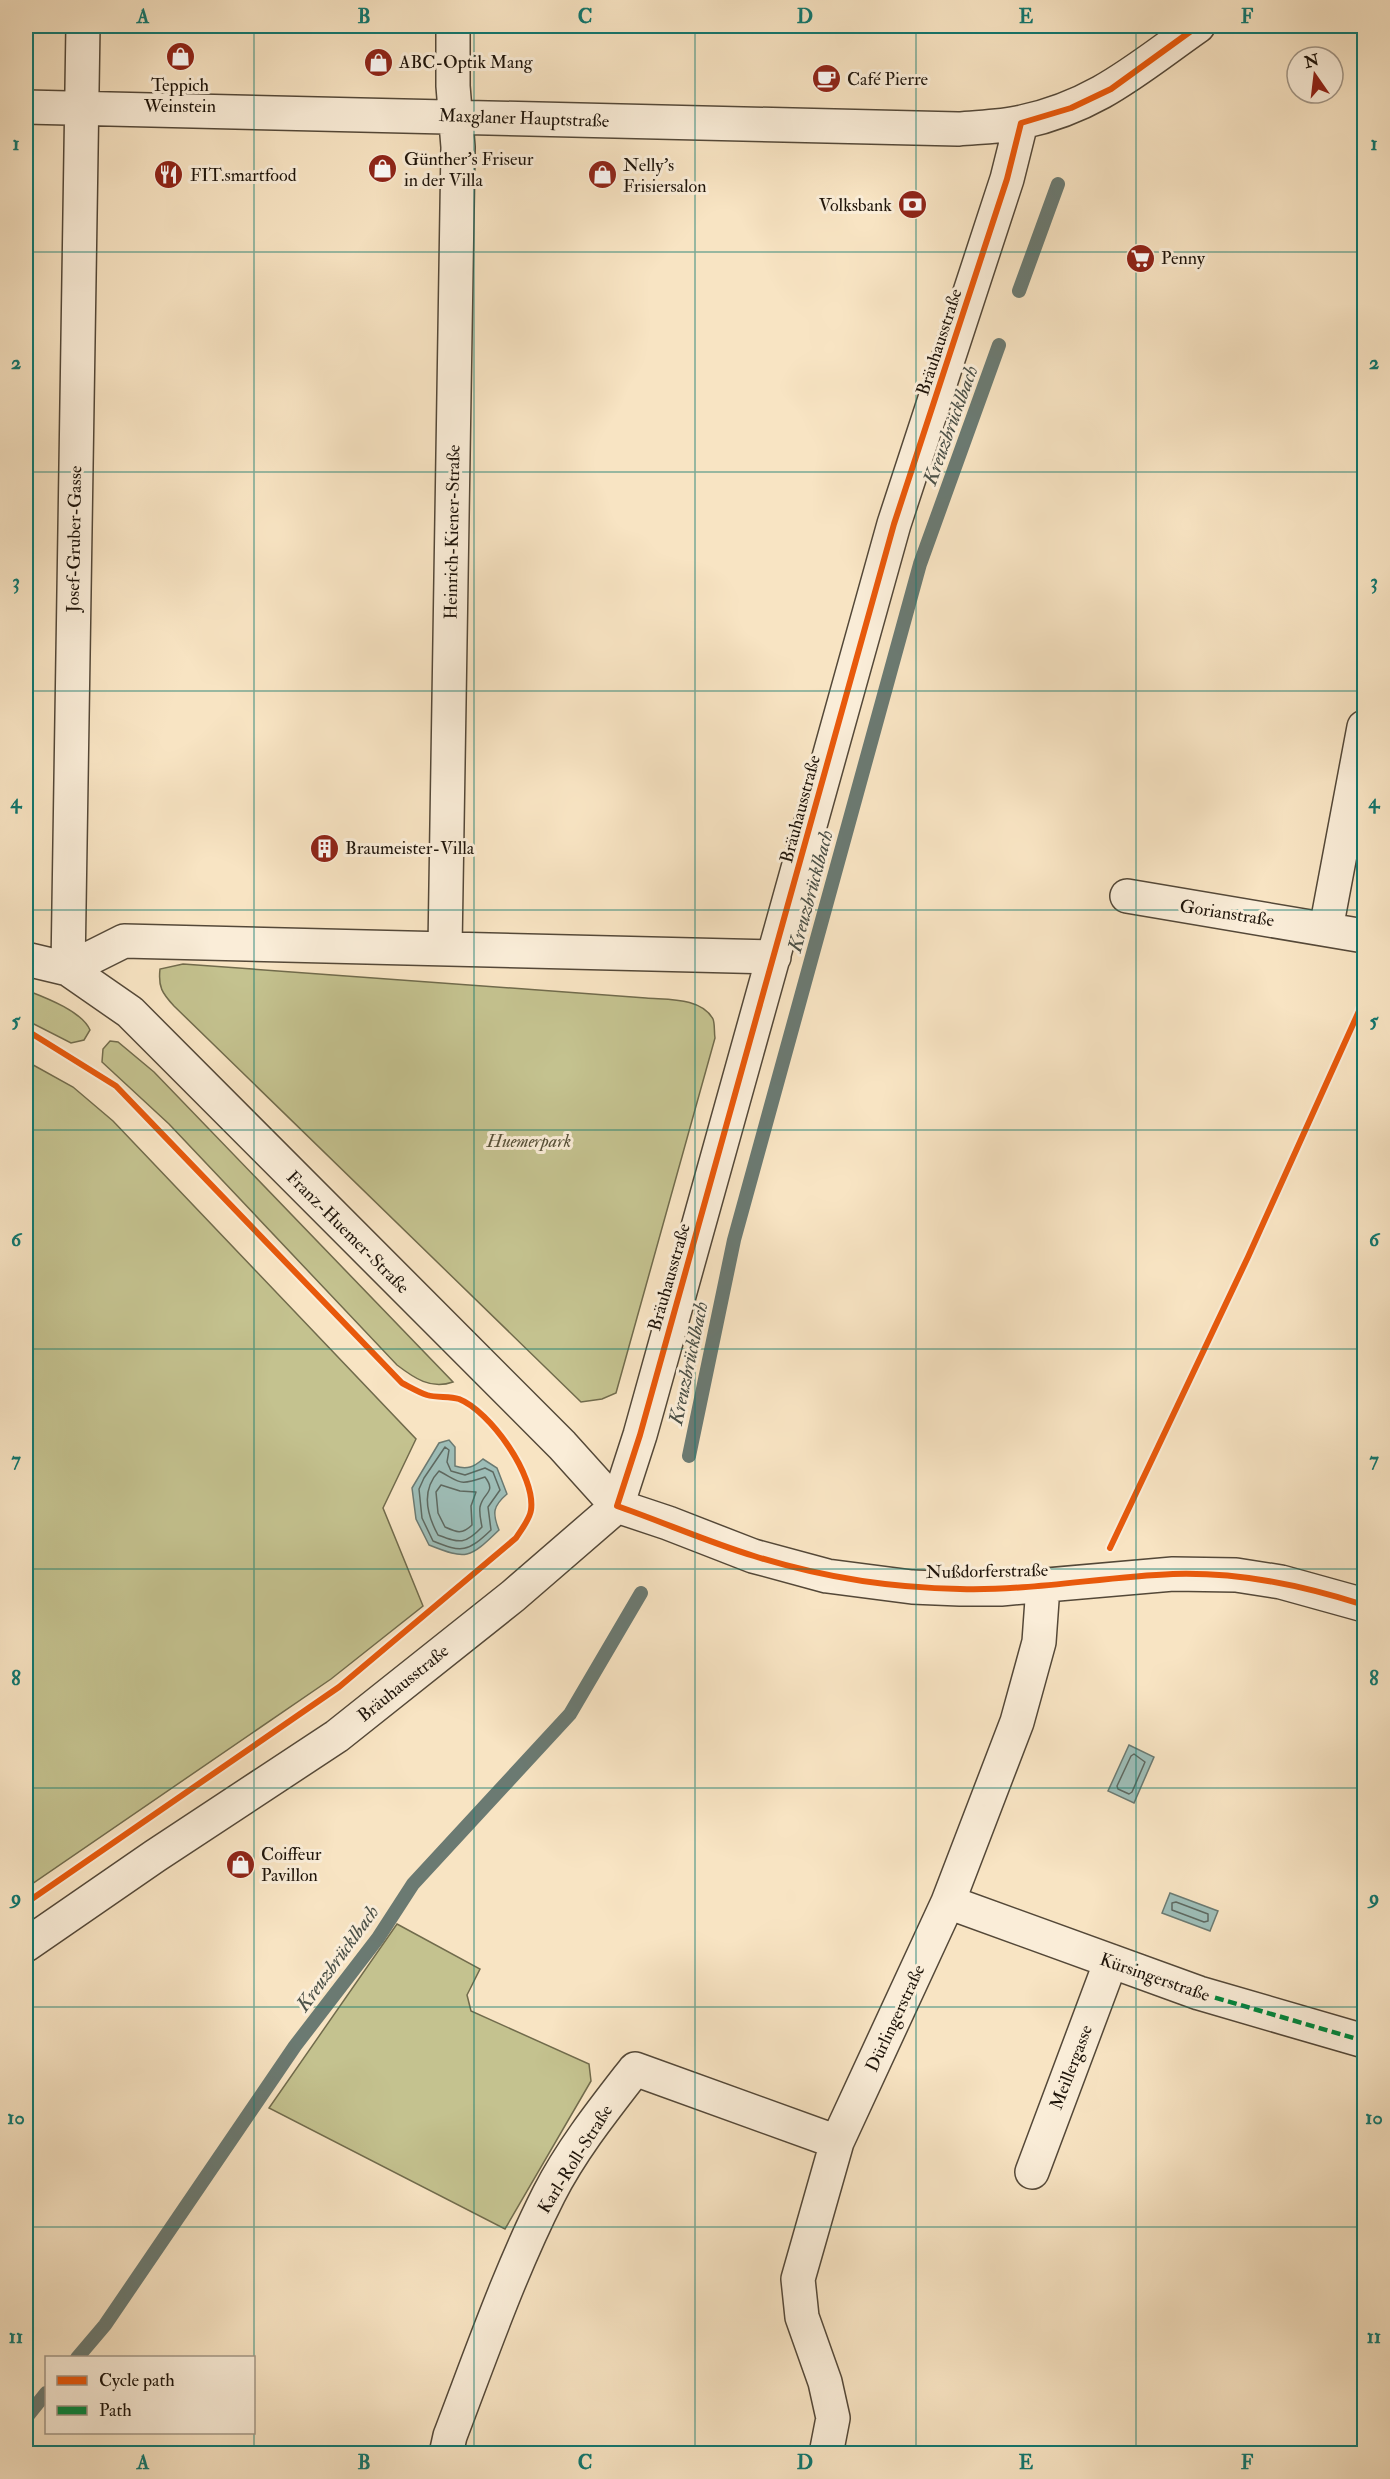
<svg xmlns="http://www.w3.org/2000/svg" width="1390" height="2479" font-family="'IM FELL Double Pica',serif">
  <rect width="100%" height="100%" fill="#f8e4c3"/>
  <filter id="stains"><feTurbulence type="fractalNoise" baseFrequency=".00333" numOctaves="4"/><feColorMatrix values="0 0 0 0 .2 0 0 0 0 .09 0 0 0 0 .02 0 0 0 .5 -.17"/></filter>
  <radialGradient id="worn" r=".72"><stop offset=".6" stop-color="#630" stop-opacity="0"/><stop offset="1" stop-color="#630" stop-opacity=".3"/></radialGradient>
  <!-- green -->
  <path fill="#c4c28f" stroke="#716b4c" stroke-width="1.5" d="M 183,964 L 646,998 C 667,1000 701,997 713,1019 C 715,1024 714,1032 715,1038 L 616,1393 L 602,1399 L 581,1402 L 174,1006 C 162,993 158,987 160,969 Z
    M 26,990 C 44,997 82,1011 90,1030 L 84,1040 L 71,1043 L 26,1020 Z
    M 110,1041 L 118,1042 L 154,1072 L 453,1382 C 431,1390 414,1378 397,1365 L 169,1124 L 102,1062 L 103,1049 Z
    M 26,1061 L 73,1087 L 113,1121 L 416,1439 L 383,1508 L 423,1606 L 331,1679 L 26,1888 Z
    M 397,1924 L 480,1969 L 467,1995 L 471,2011 L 589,2064 L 591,2081 L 505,2229 L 269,2108 Z"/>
  <!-- water -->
  <path fill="#9ebeb8" stroke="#6b7a72" stroke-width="1.5" d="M 449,1440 L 455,1447 L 455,1466 C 467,1470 474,1467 483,1459 L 497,1468 L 507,1494 C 493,1506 492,1513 499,1530 C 469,1559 467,1560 429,1545 L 416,1519 L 412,1488 L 439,1443 Z
    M 1129,1745 L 1154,1757 L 1134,1803 L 1108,1791 Z
    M 1170,1893 L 1218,1911 L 1210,1931 L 1162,1913 Z"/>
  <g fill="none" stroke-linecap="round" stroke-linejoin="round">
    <!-- shore -->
    <path stroke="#5e6961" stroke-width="1.5" d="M 445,1447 L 449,1450 L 447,1462 L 451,1471 L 465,1475 L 485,1468 L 493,1472 L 500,1490 L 488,1507 L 491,1530 C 468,1552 462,1553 433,1541 L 422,1518 L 419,1489 L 424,1478 Z
      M 439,1471 C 462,1483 458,1486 485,1477 C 497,1493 483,1492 480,1507 C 479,1514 481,1521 482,1527 C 465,1545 460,1543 438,1535 C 426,1513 421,1490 439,1471 Z
      M 441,1485 L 460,1491 L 476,1492 L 471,1506 L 472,1525 C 462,1535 456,1532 445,1527 L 438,1513 L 436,1492 Z
      M 1134,1754 L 1145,1762 L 1132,1792 L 1129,1794 L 1118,1789 L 1117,1786 L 1131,1756 Z
      M 1176,1902 L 1208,1914 L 1208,1921 L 1204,1922 L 1172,1910 L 1172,1903 Z"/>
    <!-- stream -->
    <path stroke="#6b7a72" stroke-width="14" d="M 1019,291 L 1058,184
      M 689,1456 L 734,1240 L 920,564 L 999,345
      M 77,2358 L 105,2325 L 295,2046 L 378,1938 L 413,1884 L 570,1714 L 641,1593
      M 26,2418 L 46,2393"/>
    <defs>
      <path id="minor" d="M 83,26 L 68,969 L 124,941 L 774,957
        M 26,107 L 958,129 C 979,127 1001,127 1022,122 C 1097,106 1138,68 1198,26
        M 1127,896 L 1364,936
        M 1326,929 L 1364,727
        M 445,948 L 458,147 L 453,86 L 453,26
        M 26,959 L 68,969 L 130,1012 L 562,1445 L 617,1506 L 668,1523 L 753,1556 L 827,1576 L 912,1587 L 960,1589 L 1001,1589 L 1173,1574 L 1236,1575 L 1281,1582 L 1364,1605
        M 948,1902 L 1199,1993 L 1364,2041
        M 26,1945 L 155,1856 L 337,1736 L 513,1596 L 617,1506 L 640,1435 L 894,524 L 1007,179 L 1021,123
        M 1032,2172 L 1111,1961
        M 446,2454 L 450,2436 C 481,2355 510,2271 549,2194 C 572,2149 604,2109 635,2069 L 837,2142
        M 826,2454 L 833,2418 L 825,2382 L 802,2317 L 798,2279 L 837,2142 L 948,1902 L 1017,1722 L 1039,1642 L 1043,1586"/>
    </defs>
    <!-- minor casing -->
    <use href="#minor" stroke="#544838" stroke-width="36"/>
    <!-- minor -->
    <use href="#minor" stroke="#faedd8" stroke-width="33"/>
    <!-- quiet -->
    <path stroke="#00873e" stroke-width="4.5" stroke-dasharray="9 4.5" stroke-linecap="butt" d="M 1126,1966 L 1199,1993 L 1364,2041"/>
    <defs>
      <path id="cycleway" d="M 1198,26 L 1111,89 L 1071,108 L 1021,123 L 1007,179 L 894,524 L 640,1435 L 617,1506 C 663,1522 708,1542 754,1556 C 821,1577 890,1588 960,1589 C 1031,1591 1101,1577 1173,1574 C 1239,1572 1301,1585 1364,1605
        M 26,1030 L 116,1086 L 402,1383 C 410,1387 418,1392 427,1395 C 437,1398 449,1396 459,1399 C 490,1411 536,1476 531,1510 C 530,1519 521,1530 516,1538 L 339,1687 L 26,1903
        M 1110,1548 L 1248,1257 L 1364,1000"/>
    </defs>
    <!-- cycleway casing -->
    <use href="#cycleway" stroke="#faedd8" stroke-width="10"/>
    <!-- cycleway -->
    <use href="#cycleway" stroke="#e8590c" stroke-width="6"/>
  </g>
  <!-- grid -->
  <path fill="none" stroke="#0f766e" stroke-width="1.5" stroke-opacity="0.55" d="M 254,26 L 254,2454M 474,26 L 474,2454M 695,26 L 695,2454M 916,26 L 916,2454M 1136,26 L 1136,2454M 26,252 L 1364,252M 26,472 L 1364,472M 26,691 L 1364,691M 26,910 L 1364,910M 26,1130 L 1364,1130M 26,1349 L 1364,1349M 26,1569 L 1364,1569M 26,1788 L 1364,1788M 26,2007 L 1364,2007M 26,2227 L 1364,2227"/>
  <!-- icons -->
  <defs>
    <symbol id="shop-disc" viewBox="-11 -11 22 22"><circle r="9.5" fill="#8f2418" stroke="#faedd8"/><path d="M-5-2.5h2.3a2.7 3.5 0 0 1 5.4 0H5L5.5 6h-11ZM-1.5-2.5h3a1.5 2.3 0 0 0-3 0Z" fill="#fff"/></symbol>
    <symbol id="cafe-disc" viewBox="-11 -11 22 22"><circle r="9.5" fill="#8f2418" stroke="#faedd8"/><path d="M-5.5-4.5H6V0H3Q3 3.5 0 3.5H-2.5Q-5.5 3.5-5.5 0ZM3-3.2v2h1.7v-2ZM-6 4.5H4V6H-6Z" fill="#fff"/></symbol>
    <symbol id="restaurant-disc" viewBox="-11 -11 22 22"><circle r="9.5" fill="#8f2418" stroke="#faedd8"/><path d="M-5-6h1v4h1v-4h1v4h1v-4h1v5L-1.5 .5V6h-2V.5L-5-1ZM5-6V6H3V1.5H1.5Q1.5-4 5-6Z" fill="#fff"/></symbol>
    <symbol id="bank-disc" viewBox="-11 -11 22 22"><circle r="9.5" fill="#8f2418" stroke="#faedd8"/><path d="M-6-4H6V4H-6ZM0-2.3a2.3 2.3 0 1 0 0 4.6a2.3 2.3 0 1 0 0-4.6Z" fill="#fff"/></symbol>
    <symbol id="supermarket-disc" viewBox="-11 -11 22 22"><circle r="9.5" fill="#8f2418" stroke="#faedd8"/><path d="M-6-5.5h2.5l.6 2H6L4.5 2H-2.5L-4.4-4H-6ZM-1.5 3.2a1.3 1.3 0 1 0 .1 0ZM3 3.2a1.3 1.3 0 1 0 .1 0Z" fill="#fff"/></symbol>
    <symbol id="building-disc" viewBox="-11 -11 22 22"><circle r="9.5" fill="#8f2418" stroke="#faedd8"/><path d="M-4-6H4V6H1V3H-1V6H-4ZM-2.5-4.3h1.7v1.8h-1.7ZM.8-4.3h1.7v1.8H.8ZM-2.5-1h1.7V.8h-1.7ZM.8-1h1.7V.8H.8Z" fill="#fff"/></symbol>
  </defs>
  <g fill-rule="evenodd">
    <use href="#shop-disc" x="164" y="40" width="33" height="33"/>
    <use href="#shop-disc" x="362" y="46" width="33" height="33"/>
    <use href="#cafe-disc" x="810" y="62" width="33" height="33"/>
    <use href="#shop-disc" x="366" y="152" width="33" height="33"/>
    <use href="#restaurant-disc" x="152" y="158" width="33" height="33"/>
    <use href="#shop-disc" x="586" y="158" width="33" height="33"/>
    <use href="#bank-disc" x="896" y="188" width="33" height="33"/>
    <use href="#supermarket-disc" x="1124" y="242" width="33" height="33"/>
    <use href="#building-disc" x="308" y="832" width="33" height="33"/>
    <use href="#shop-disc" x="224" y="1848" width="33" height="33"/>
  </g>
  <g text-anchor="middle" stroke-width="6" stroke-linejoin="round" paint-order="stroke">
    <!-- poi labels -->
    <g font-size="18" fill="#1e140a" stroke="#faedd8" text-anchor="start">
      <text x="399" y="68">ABC-Optik Mang</text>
      <text x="847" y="85">Café Pierre</text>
      <text x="180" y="91" text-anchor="middle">Teppich<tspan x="180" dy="21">Weinstein</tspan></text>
      <text x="404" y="165">Günther's Friseur<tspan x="404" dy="21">in der Villa</tspan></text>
      <text x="623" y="171">Nelly's<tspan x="623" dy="21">Frisiersalon</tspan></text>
      <text x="190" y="181">FIT.smartfood</text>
      <text x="892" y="211" text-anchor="end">Volksbank</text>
      <text x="1161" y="264">Penny</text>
      <text x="345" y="854">Braumeister-Villa</text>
      <text x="261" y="1860">Coiffeur<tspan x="261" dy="21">Pavillon</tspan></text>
    </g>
    <!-- street labels -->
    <g font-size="18" fill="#1e140a" stroke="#faedd8">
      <text transform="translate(524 118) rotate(2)" y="6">Maxglaner Hauptstraße</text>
      <text transform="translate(939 342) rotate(-72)" y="6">Bräuhausstraße</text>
      <text transform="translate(452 532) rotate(-89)" y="6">Heinrich-Kiener-Straße</text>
      <text transform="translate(74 539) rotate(-89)" y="6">Josef-Gruber-Gasse</text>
      <text transform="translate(800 809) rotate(-75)" y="6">Bräuhausstraße</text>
      <text transform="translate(1227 913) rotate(9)" y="6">Gorianstraße</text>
      <text transform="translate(348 1232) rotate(45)" y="6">Franz-Huemer-Straße</text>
      <text transform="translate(669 1277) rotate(-74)" y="6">Bräuhausstraße</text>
      <text transform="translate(987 1571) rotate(-1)" y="6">Nußdorferstraße</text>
      <text transform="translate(403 1683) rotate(-39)" y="6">Bräuhausstraße</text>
      <text transform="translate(1155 1977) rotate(19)" y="6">Kürsingerstraße</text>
      <text transform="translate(895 2018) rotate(-65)" y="6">Dürlingerstraße</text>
      <text transform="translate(1071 2067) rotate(-69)" y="6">Meillergasse</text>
      <text transform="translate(575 2159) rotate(-58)" y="6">Karl-Roll-Straße</text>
    </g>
    <!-- park labels -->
    <g font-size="18" font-style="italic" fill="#585139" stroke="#faedd8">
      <text x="529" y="1147">Huemerpark</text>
    </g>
    <!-- water labels -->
    <g font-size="20" font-style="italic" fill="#4b5047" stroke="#faedd8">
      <text transform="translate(950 425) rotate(-70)" y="7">Kreuzbrücklbach</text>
      <text transform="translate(810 891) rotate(-75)" y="7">Kreuzbrücklbach</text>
      <text transform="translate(688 1363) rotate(-78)" y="7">Kreuzbrücklbach</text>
      <text transform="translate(337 1958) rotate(-54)" y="7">Kreuzbrücklbach</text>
    </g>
  </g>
  <!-- margin -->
  <rect width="1390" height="2479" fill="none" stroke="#f8e4c3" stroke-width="66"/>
  <!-- legend -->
  <rect x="45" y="2356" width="210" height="78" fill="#faedd8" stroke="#a29686" stroke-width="1.5"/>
  <rect x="57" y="2376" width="30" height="9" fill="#e8590c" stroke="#a29686" stroke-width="1.5"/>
  <text x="99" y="2386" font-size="18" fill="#1e140a">Cycle path</text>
  <rect x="57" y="2406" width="30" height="9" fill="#00873e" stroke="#a29686" stroke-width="1.5"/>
  <text x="99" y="2416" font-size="18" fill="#1e140a">Path</text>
  <!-- north arrow -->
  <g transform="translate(1315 75) rotate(346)"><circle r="28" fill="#faedd8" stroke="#a29686" stroke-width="1.5"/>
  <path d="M0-4.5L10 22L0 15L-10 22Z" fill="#8f2418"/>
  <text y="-9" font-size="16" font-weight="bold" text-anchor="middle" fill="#1e140a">N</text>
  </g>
  <rect x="33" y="33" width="1324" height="2413" fill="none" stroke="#0f766e" stroke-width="2"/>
  <g font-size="20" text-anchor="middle" font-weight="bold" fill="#0f766e">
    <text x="143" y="23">A</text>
    <text x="364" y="23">B</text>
    <text x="585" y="23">C</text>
    <text x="805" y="23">D</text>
    <text x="1026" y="23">E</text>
    <text x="1247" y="23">F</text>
    <text x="16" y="150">1</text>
    <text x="1374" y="150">1</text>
    <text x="16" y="369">2</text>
    <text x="1374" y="369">2</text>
    <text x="16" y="588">3</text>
    <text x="1374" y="588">3</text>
    <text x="16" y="808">4</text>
    <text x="1374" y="808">4</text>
    <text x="16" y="1027">5</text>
    <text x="1374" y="1027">5</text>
    <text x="16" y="1246">6</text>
    <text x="1374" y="1246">6</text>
    <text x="16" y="1466">7</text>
    <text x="1374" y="1466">7</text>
    <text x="16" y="1685">8</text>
    <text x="1374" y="1685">8</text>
    <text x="16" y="1904">9</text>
    <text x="1374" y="1904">9</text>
    <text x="16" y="2124">10</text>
    <text x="1374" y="2124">10</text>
    <text x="16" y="2343">11</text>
    <text x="1374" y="2343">11</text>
    <text x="143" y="2469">A</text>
    <text x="364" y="2469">B</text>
    <text x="585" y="2469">C</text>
    <text x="805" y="2469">D</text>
    <text x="1026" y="2469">E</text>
    <text x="1247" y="2469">F</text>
  </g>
  <rect width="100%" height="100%" filter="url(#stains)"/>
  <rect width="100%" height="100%" fill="url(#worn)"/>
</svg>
